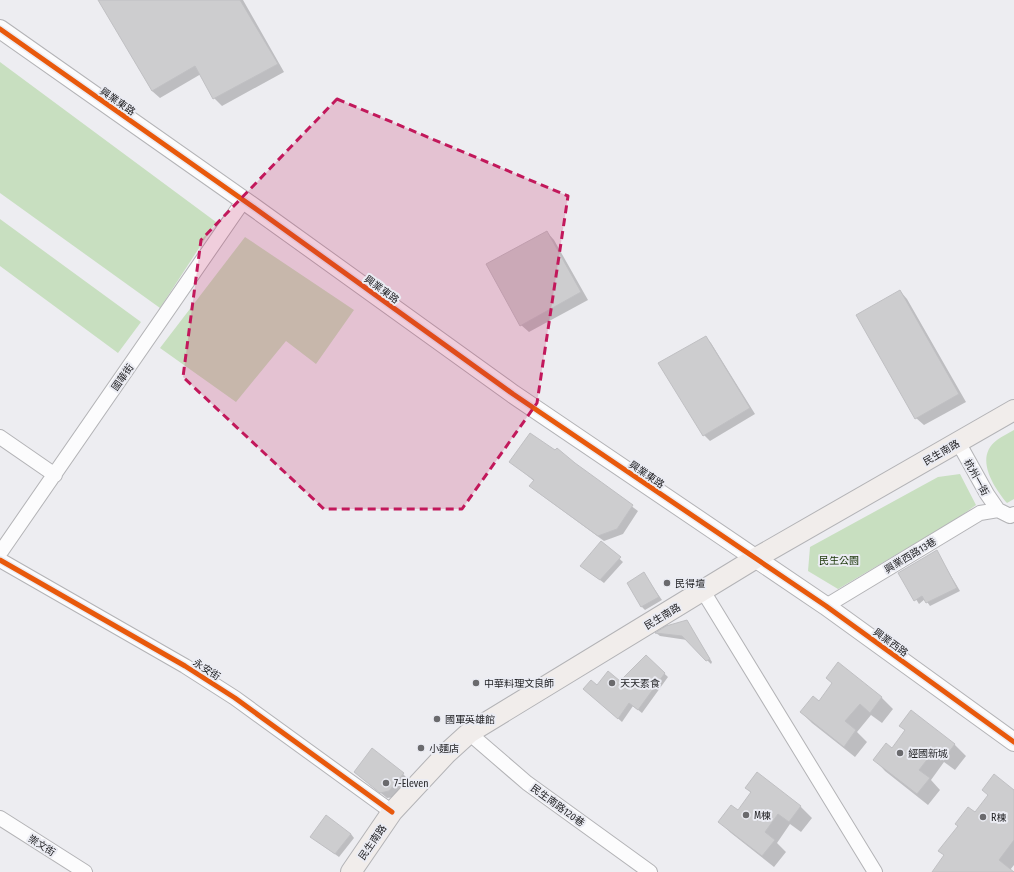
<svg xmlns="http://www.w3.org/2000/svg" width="1014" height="872" font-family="'Fira Sans Condensed','Noto Sans TC',sans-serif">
  <rect width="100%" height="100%" fill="#ededf1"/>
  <!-- green -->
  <path fill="#c8dfc0" d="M 0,62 L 216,222 L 160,308 L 0,193 Z
    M 0,219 L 141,322 L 118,353 L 0,266 Z
    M 245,237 L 354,310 L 316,364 L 286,341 L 236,402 L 160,348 Z
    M 1014,430 L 1014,499 L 1007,503 C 993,486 974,457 997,440 C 1002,436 1009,433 1014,430 Z
    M 960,474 L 976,505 L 958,518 L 838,589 L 808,571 L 810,547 L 938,477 Z"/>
  <!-- shadow -->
  <path fill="#0003" d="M 99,0 L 243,0 L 284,72 L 222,106 L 214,98 L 201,74 L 160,98 L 152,91 Z
    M 547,232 L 554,240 L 588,300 L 529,332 L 521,325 Z
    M 900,291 L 907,299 L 966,402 L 924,425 L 916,418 Z
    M 705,337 L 711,343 L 755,414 L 710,441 L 704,435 Z
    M 511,462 L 575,464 L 638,511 L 623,534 L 604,541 L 536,491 L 534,481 Z
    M 601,542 L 623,562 L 604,583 L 581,566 Z
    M 937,552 L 960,591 L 930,606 L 925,599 L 919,604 L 900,574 Z
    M 644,574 L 662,600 L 645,610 L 642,607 Z
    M 687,621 L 712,662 L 711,664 L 687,640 L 660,636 L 656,633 L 666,627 Z
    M 646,656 L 668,677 L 642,713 L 633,706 L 622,722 L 588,692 L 620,682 Z
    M 839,664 L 882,698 L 893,709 L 882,723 L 871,715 L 857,732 L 867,742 L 855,757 L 812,723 L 801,712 L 819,702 L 833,684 Z
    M 911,711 L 955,745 L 966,756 L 955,770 L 944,762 L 931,780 L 940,790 L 928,805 L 885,771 L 874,759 L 892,749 L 906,731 L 900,725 Z
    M 355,772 L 403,774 L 408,779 L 395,797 L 387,798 Z
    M 757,773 L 801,807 L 812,818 L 801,832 L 790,824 L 777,843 L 786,852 L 774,867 L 731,833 L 720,822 L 738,811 L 751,793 L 746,787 Z
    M 1014,791 L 1014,865 L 1010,870 L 1012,872 L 934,872 L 975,814 Z
    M 351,834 L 354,838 L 339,857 L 315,840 Z"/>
  <!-- building -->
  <path fill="#cdcdcf" stroke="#c0c0c3" d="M 98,0 L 240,0 L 278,64 L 213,99 L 195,66 L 152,91 Z
    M 547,231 L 581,292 L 520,326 L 486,264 Z
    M 900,290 L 959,394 L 915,419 L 856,315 Z
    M 706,336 L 750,408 L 703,436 L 658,363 Z
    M 530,433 L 555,450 L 557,448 L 575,463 L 633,505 L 617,529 L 598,536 L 529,486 L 534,480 L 509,462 Z
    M 601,541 L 621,557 L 600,580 L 580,566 Z
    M 937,550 L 957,588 L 926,603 L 922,596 L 914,601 L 898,573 Z
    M 644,572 L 659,597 L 641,607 L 627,583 Z
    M 687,620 L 710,659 L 706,661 L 682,636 L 655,633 L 666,626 Z
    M 646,655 L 665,673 L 638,710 L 629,703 L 618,719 L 583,689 L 591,680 L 597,685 L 608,671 L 620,681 Z
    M 838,662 L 882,697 L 870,713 L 860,704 L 845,721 L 856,730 L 844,747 L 800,712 L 813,696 L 819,701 L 832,683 L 826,678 Z
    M 911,710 L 955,744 L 943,760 L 933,752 L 919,770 L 930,778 L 917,794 L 873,760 L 886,743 L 892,748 L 905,730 L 899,726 Z
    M 372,748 L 404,773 L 389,791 L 380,793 L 354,772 Z
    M 757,772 L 801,806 L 789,822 L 778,814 L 765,832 L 775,840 L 762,856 L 718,822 L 731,805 L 738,810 L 751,792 L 745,788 Z
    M 994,774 L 1014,790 L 1014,840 L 999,860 L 1014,872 L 932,872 L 944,855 L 938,851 L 958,826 L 955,824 L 968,807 L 975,812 L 988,795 L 982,790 Z
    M 326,815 L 351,834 L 335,854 L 310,837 Z"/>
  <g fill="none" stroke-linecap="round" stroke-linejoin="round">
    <defs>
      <path id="minor" d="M 0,437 L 55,475
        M 958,442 L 987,494 L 998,510 L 1010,516 L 1014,514
        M 0,553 L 244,200
        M 0,560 L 185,666 L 235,698 L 392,812
        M 703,591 L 875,872
        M 826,606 L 980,513 L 998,510
        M 469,733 L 527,783 L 650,872
        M 0,818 L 85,872"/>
      <path id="tertiary" d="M 0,29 L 256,209 L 513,394 L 826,606 L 1014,742"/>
      <path id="secondary" d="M 351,872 L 392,812 L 447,753 L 469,733 L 756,558 L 1014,410"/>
    </defs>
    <!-- minor casing -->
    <use href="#minor" stroke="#b3b3b6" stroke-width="16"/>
    <!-- tertiary casing -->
    <use href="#tertiary" stroke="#b3b3b6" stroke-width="20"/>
    <!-- secondary casing -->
    <use href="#secondary" stroke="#b3b3b6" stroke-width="22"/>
    <!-- minor -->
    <use href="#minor" stroke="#fcfcfd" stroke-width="14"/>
    <!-- tertiary -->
    <use href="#tertiary" stroke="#fcfcfd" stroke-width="18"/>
    <!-- secondary -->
    <use href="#secondary" stroke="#f1edeb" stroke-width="20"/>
    <defs>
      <path id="cycleway" d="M 0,29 L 256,209 L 513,394 L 826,606 L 1014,742
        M 0,560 L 185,666 L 235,698 L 392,812"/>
    </defs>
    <!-- cycleway casing -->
    <use href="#cycleway" stroke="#ebecf3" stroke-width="8"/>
    <!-- cycleway -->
    <use href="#cycleway" stroke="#e8590c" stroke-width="5"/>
  </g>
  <!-- marked area -->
  <path fill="#c2185b" fill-opacity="0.2" stroke="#c2185b" stroke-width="3" stroke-dasharray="8 5" stroke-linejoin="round" d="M 337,99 L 568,196 L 537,403 L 462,509 L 324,509 L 183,377 L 201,240 Z"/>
  <!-- markers -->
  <g fill="#6a6a6d" stroke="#ebecf3" stroke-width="1.5">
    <circle cx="667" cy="583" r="4"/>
    <circle cx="476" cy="683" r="4"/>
    <circle cx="612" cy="683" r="4"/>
    <circle cx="437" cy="719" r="4"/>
    <circle cx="421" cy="748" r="4"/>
    <circle cx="900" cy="753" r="4"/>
    <circle cx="386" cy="783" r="4"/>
    <circle cx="746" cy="815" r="4"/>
    <circle cx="983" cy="817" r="4"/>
  </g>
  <g text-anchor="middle" stroke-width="4" stroke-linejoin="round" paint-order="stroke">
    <!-- street labels -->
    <g font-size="10" fill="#232326" stroke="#ebecf3">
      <text transform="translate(118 101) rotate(35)" y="4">興業東路</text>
      <text transform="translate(382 289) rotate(36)" y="4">興業東路</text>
      <text transform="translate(122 377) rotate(-55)" y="4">國華街</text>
      <text transform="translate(941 452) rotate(-30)" y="4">民生南路</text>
      <text transform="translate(647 474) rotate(34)" y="4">興業東路</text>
      <text transform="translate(977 477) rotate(61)" y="4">杭州一街</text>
      <text transform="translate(910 555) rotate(-31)" y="4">興業西路13巷</text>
      <text transform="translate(662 616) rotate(-31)" y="4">民生南路</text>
      <text transform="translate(891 642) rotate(36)" y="4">興業西路</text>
      <text transform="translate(207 669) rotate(33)" y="4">永安街</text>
      <text transform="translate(558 805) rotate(36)" y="4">民生南路120巷</text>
      <text transform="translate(372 842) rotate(-55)" y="4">民生南路</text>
      <text transform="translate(42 845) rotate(32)" y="4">崇文街</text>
    </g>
    <!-- park labels -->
    <g font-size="10" fill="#163204" stroke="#ebecf3">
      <text x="839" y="564">民生公園</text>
    </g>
    <!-- poi labels -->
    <g font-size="10" fill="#232326" stroke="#ebecf3" text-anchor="start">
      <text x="675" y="587">民得壇</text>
      <text x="484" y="687">中華料理文良師</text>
      <text x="620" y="687">天天素食</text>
      <text x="445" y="723">國軍英雄館</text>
      <text x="429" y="752">小麵店</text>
      <text x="908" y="757">經國新城</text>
      <text x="394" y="787">7-Eleven</text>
      <text x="754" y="819">M棟</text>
      <text x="991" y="821">R棟</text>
    </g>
  </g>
</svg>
